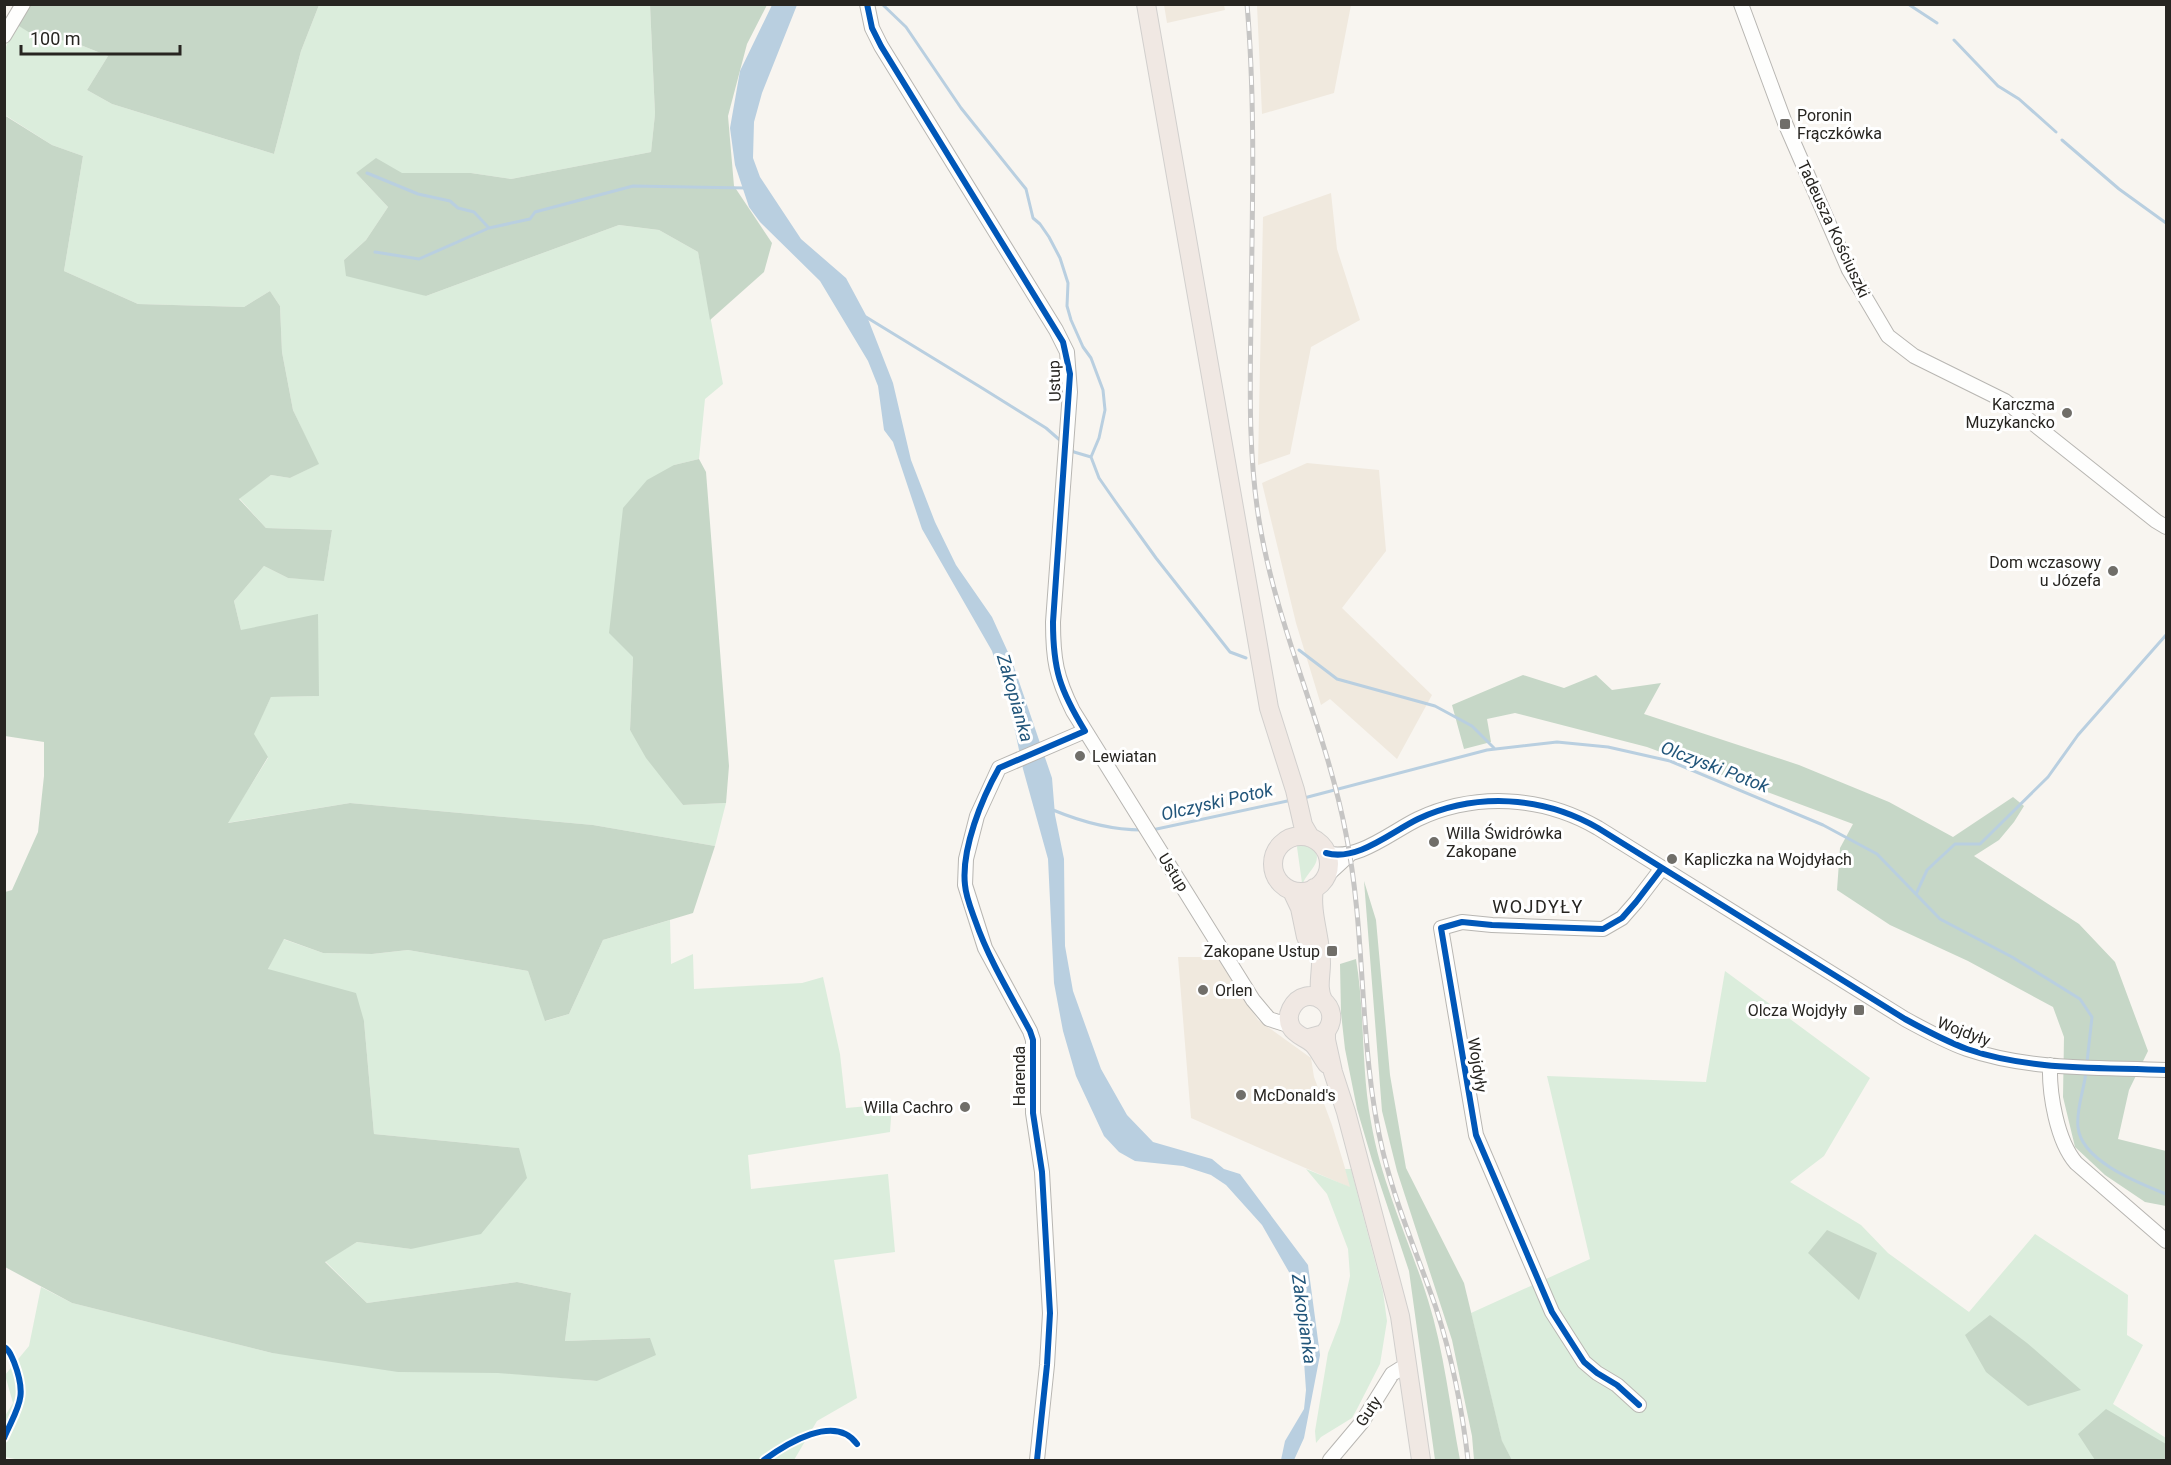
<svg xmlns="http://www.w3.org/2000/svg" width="2171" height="1465" font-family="Roboto,sans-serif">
  <rect width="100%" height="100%" fill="#f8f5f0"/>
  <!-- built -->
  <path fill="#f0e9de" d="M 1164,5 L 1224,5 L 1225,10 L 1167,23 Z
    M 1257,5 L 1351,5 L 1334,93 L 1262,114 Z
    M 1331,193 L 1337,249 L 1360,320 L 1311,347 L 1290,454 L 1258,465 L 1263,217 Z
    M 1307,463 L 1379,470 L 1386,551 L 1342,608 L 1432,695 L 1397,759 L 1330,699 L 1321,705 L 1296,623 L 1262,483 Z
    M 1178,957 L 1218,957 L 1258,1020 L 1311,1058 L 1314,1077 L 1332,1125 L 1351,1188 L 1191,1118 Z"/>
  <!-- green -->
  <path fill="#dbeddc" d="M 319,5 L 650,5 L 655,114 L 651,152 L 511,179 L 471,173 L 356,173 L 388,207 L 366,240 L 344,260 L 426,296 L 619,225 L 659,230 L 698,252 L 723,384 L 705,399 L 699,459 L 674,465 L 633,657 L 630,730 L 683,805 L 726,803 L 715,846 L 593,825 L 350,803 L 227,823 L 268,758 L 253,734 L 271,697 L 319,696 L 241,630 L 234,601 L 264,566 L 288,578 L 324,580 L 332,530 L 266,528 L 239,498 L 271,475 L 290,478 L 318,464 L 293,410 L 282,352 L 280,306 L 270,291 L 244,307 L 138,304 L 64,271 L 83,156 L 52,145 L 5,115 L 5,50 L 14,23 L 35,35 L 73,42 L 108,56 L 87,90 L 112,104 L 274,154 L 301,51 Z
    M 1299,842 L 1312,846 C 1325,862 1309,869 1303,883 L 1302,883 L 1297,847 Z
    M 670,920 L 671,964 L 693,954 L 694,989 L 802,983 L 823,977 L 840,1054 L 846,1108 L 892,1104 L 890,1132 L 748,1155 L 751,1189 L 888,1174 L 895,1252 L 834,1260 L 857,1398 L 817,1421 L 794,1460 L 20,1460 L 5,1457 L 5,1416 L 13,1403 L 5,1375 L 29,1346 L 41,1287 L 72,1303 L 272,1353 L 597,1381 L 649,1338 L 565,1341 L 571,1293 L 517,1282 L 367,1303 L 325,1261 L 357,1242 L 411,1249 L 518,1148 L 374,1134 L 364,1021 L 268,969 L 283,939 L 323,953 L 372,954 L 408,950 L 528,971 L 546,1021 L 569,1014 L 603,940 Z
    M 1725,971 L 1870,1078 L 1824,1156 L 1790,1182 L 1861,1225 L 1888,1253 L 1969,1312 L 2035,1234 L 2128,1295 L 2127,1335 L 2143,1345 L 2113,1404 L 2166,1438 L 2166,1460 L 1512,1460 L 1502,1442 L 1471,1313 L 1590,1259 L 1547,1076 L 1706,1082 Z
    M 1306,1169 L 1350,1187 L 1345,1169 L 1351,1169 L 1383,1292 L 1387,1321 L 1380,1364 L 1357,1409 L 1352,1418 L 1321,1437 L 1316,1443 L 1315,1431 L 1328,1353 L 1340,1322 L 1350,1276 L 1348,1249 L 1327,1194 Z"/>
  <!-- forest -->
  <path fill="#c6d7c7" d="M 22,5 L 319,5 L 301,51 L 274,154 L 112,104 L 87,90 L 108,56 L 73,42 L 35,36 L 14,23 Z
    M 650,5 L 767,5 L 747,44 L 728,116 L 734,186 L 772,243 L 764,272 L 710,320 L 698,252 L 659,230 L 619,225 L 426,296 L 346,276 L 344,260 L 366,240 L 388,207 L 356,173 L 376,158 L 402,173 L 471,173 L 511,179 L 651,152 L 655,114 Z
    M 4,115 L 52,145 L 83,156 L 64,271 L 138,304 L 244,307 L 270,291 L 280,306 L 282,352 L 293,410 L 319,464 L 290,478 L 271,475 L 239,499 L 266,528 L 332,530 L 324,581 L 288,578 L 264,566 L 234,601 L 241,630 L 318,614 L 319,696 L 271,697 L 254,734 L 268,757 L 228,823 L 350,803 L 593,825 L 715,846 L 693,913 L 603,940 L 569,1014 L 545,1021 L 528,971 L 408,950 L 372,954 L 323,953 L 284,939 L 268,969 L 356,993 L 364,1021 L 374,1134 L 519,1148 L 527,1178 L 481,1234 L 411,1249 L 357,1242 L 325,1262 L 367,1303 L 517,1282 L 571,1293 L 565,1341 L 650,1338 L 656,1355 L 597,1381 L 498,1373 L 398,1372 L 272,1353 L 72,1303 L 5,1267 L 5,892 L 12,890 L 38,832 L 44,776 L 44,742 L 5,736 Z
    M 699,459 L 706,472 L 729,766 L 726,803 L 683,805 L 646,758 L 630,730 L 633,657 L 609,633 L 623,508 L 647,480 L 674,465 Z
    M 1523,675 L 1564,688 L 1596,675 L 1612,690 L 1661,683 L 1644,714 L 1799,765 L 1889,802 L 1953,837 L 2013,797 L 2024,806 L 2014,822 L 1999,840 L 1974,856 L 2079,924 L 2115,962 L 2148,1051 L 2129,1090 L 2118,1139 L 2166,1151 L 2166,1206 L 2145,1202 L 2105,1175 L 2075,1147 L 2063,1097 L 2064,1037 L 2053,1007 L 1968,961 L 1890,925 L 1837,890 L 1840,848 L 1853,824 L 1647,747 L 1515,713 L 1487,719 L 1491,742 L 1464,749 L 1452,705 Z
    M 1364,881 L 1376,920 L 1390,1075 L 1406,1168 L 1464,1283 L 1502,1441 L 1512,1460 L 1474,1460 L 1472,1436 L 1452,1340 L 1397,1171 L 1382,1111 Z
    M 1356,959 C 1365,1013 1361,1068 1371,1122 C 1382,1186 1409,1239 1428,1300 C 1444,1351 1450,1407 1460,1460 L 1435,1460 L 1409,1271 L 1372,1160 L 1357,1109 L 1345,1049 L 1341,1013 L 1340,964 Z
    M 1827,1230 L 1877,1253 L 1859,1300 L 1808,1253 Z
    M 1990,1315 L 2027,1343 L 2081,1390 L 2028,1406 L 1986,1372 L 1965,1335 Z
    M 2106,1409 L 2166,1444 L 2166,1460 L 2095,1460 L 2078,1434 Z"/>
  <!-- water -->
  <path fill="#b9cfe0" d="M 772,5 L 797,5 L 762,93 L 754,122 L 753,158 L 760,177 L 801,239 L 846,278 L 868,319 L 893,383 L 911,460 L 935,522 L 956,565 L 992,617 L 1012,661 L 1052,778 L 1055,815 L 1064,859 L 1065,946 L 1073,991 L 1101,1069 L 1127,1115 L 1153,1142 L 1212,1159 L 1224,1169 L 1240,1174 L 1308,1265 L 1320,1355 L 1304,1438 L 1294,1460 L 1281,1460 L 1285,1441 L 1304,1409 L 1306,1390 L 1302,1333 L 1293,1279 L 1262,1225 L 1226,1185 L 1211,1175 L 1183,1166 L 1135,1161 L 1119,1152 L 1104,1136 L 1076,1076 L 1063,1031 L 1054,983 L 1048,859 L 1023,769 L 1011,712 L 992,651 L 922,529 L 893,442 L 884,430 L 878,386 L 868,361 L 820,281 L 760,222 L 749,207 L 735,165 L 730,128 L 740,71 Z"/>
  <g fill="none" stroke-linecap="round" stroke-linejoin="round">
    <!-- stream -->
    <path stroke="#b9cfe0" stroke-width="3" d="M 882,4 L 906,27 L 961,108 L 1026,189 L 1033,218 L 1040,224 L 1049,237 L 1060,258 L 1068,283 L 1067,306 L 1071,320 L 1083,347 L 1091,358 L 1103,390 L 1105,410 L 1099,438 L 1091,457
      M 1908,4 L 1937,23
      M 1954,40 L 1998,86 L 2019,99 L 2056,132
      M 2062,140 L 2119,189 L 2166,223
      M 367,173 L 418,194 L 450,201 L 458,208 L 474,212 L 488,227
      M 375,252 L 419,259 L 489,228 L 530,219 L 535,212 L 633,186 L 745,188
      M 866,317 L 982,388 L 1046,428 L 1062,442
      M 1070,448 L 1074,452 L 1091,457 L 1099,478 L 1115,501 L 1156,558 L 1230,652 L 1246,658
      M 1299,650 L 1337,679 L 1435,706 L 1472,726 L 1495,749
      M 1304,798 L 1487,750 L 1557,742 L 1608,747 L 1670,761 L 1823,825 L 1877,854 L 1940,919 L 2012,957 L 2080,999 L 2092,1017 L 2087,1062
      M 1053,810 C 1082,822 1111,830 1142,830
      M 1152,830 L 1292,800
      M 1916,894 L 1927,870 L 1955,844 L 1980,844 L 2048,777 L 2078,735 L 2166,635
      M 2086,1072 C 2084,1090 2076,1109 2078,1127 C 2081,1161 2139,1183 2166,1194"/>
    <defs>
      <path id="minor" d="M 867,4 L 872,28 L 881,46 L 1056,330 L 1067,352 L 1070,392 L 1053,622 C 1053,659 1056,677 1073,711 L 1253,1000 L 1269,1019 L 1291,1026
        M 1741,4 L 1785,123 L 1849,270 L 1888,336 L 1914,356 L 2005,401 L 2156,521 L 2166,527
        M 4,36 L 23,4
        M 1326,853 C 1357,862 1391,832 1418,819 C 1476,792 1543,796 1598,828 L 1905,1019 C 1925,1030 1945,1041 1967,1049 C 2031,1071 2100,1067 2166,1070
        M 1324,878 L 1350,854
        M 2050,1065 C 2049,1094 2057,1141 2076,1163 L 2166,1241
        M 1639,1405 L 1617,1385 L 1597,1373 L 1584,1362 L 1552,1312 L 1476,1135 L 1441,928 L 1462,922 L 1492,925 L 1603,929 L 1622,918 L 1636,902 L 1662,868
        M 1037,1460 L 1047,1365 L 1050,1313 L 1042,1172 L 1033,1113 L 1033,1040 L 1030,1031 L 985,948 L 965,885 L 966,859 L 977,816 L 999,768 L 1085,731
        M 1330,1460 L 1362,1422 L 1392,1374 L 1400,1369 L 1408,1367"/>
      <path id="major" d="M 1146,4 L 1269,708 L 1295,790 L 1303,825 L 1310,837
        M1273 864a28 28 0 1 1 56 0a28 28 0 1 1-56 0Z
        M 1314,888 C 1310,913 1321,938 1321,963 C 1321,976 1317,988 1323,1000
        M 1292,891 L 1300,908 L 1306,937
        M 1326,1031 L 1326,1040 L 1333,1072 L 1346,1112 L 1400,1316 L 1421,1460
        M 1306,1039 L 1324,1034 C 1348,1007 1306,979 1291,1009 C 1288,1015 1288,1021 1291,1027 C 1296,1036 1306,1037 1313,1044 C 1319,1050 1322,1058 1327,1064"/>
    </defs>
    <!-- minor casing -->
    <use href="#minor" stroke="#b8b6b2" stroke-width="16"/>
    <!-- major casing -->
    <use href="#major" stroke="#d1cfcd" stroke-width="20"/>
    <!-- minor -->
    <use href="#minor" stroke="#fefefd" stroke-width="14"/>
    <!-- major -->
    <use href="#major" stroke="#f0e8e3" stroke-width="18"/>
    <defs>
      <path id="rail" d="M 1247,4 C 1256,109 1252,213 1251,317 C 1250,387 1248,457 1260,526 C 1278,631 1326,729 1346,834 C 1367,939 1358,1048 1383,1152 C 1396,1206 1418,1256 1436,1308 C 1452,1357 1462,1408 1468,1460"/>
    </defs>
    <!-- rail casing -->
    <use href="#rail" stroke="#c6c5c4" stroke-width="5"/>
    <!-- rail -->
    <use href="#rail" stroke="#fff" stroke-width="3" stroke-dasharray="9" stroke-linecap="butt"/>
    <defs>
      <path id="cycleway" d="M 867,4 L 872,28 L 881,46 L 1063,342 L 1070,374 L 1053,622 C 1053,670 1060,690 1085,731 L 999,768 C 982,798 961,849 965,885 C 966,897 971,909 975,920 C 989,960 1010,994 1030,1031 L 1033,1040 L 1033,1113 L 1042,1172 L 1050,1313 L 1047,1365 L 1037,1460
        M 1326,853 C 1357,862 1391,832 1418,819 C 1476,792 1543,796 1598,828 L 1905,1019 C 1925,1030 1945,1041 1967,1049 C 2031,1071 2100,1067 2166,1070
        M 4,1347 C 10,1350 11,1356 14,1362 C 28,1398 18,1406 4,1438
        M 1639,1405 L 1617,1385 L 1597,1373 L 1584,1362 L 1552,1312 L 1476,1135 L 1441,928 L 1462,922 L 1492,925 L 1603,929 L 1622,918 L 1636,902 L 1662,868
        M 764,1460 C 786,1444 835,1413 857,1444"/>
    </defs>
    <!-- cycleway casing -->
    <use href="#cycleway" stroke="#fff" stroke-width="10"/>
    <!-- cycleway -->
    <use href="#cycleway" stroke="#0057b8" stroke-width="6"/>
  </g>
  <!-- markers -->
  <g fill="#706e69" stroke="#fff" stroke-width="2">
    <rect x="1779" y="118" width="12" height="12" rx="3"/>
    <circle cx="2067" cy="413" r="6"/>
    <circle cx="2113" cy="571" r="6"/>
    <circle cx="1080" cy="756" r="6"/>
    <circle cx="1434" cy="842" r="6"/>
    <circle cx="1672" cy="859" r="6"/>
    <rect x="1326" y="945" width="12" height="12" rx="3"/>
    <circle cx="1203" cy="990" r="6"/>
    <rect x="1853" y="1004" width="12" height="12" rx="3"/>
    <circle cx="1241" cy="1095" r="6"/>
    <circle cx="965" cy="1107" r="6"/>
  </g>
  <g text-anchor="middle" stroke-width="6" stroke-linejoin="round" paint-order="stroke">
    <!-- poi labels -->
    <g font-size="16" fill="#272521" stroke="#fff" text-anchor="start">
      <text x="1797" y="121">Poronin<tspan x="1797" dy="18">Frączkówka</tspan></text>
      <text x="2055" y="410" text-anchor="end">Karczma<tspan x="2055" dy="18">Muzykancko</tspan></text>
      <text x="2101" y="568" text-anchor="end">Dom wczasowy<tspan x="2101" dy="18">u Józefa</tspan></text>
      <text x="1092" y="762">Lewiatan</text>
      <text x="1446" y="839">Willa Świdrówka<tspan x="1446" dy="18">Zakopane</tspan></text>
      <text x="1684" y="865">Kapliczka na Wojdyłach</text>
      <text x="1320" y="957" text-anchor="end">Zakopane Ustup</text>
      <text x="1215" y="996">Orlen</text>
      <text x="1847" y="1016" text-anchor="end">Olcza Wojdyły</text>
      <text x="1253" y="1101">McDonald's</text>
      <text x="953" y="1113" text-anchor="end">Willa Cachro</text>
    </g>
    <!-- street labels -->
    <g font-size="16" fill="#272521" stroke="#fff">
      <text transform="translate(1834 229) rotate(65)" y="6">Tadeusza Kościuszki</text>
      <text transform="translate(1054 381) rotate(-92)" y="6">Ustup</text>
      <text transform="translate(1174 872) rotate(58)" y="6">Ustup</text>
      <text transform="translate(1964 1031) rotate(21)" y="6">Wojdyły</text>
      <text transform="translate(1478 1065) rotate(81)" y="6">Wojdyły</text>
      <text transform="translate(1019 1076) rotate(-90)" y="6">Harenda</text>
      <text transform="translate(1368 1411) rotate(-56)" y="6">Guty</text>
    </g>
    <!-- water labels -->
    <g font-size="18" font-style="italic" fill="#21557a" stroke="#fff">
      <text transform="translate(1015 698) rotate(74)" y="6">Zakopianka</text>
      <text transform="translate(1715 767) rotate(21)" y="6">Olczyski Potok</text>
      <text transform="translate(1217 802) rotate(-13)" y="6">Olczyski Potok</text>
      <text transform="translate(1304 1319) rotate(82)" y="6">Zakopianka</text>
    </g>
    <!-- neighbourhood labels -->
    <g font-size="18" letter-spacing="1.5" fill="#272521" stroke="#fff">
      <text x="1538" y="913">WOJDYŁY</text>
    </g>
  </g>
  <!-- border -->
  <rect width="2171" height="1465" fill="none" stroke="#272521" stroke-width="12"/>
  <!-- scale -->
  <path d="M21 45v9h159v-9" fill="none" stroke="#272521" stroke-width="3"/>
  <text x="30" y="45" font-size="18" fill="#272521" stroke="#ffffff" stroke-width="4.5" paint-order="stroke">100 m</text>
</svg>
